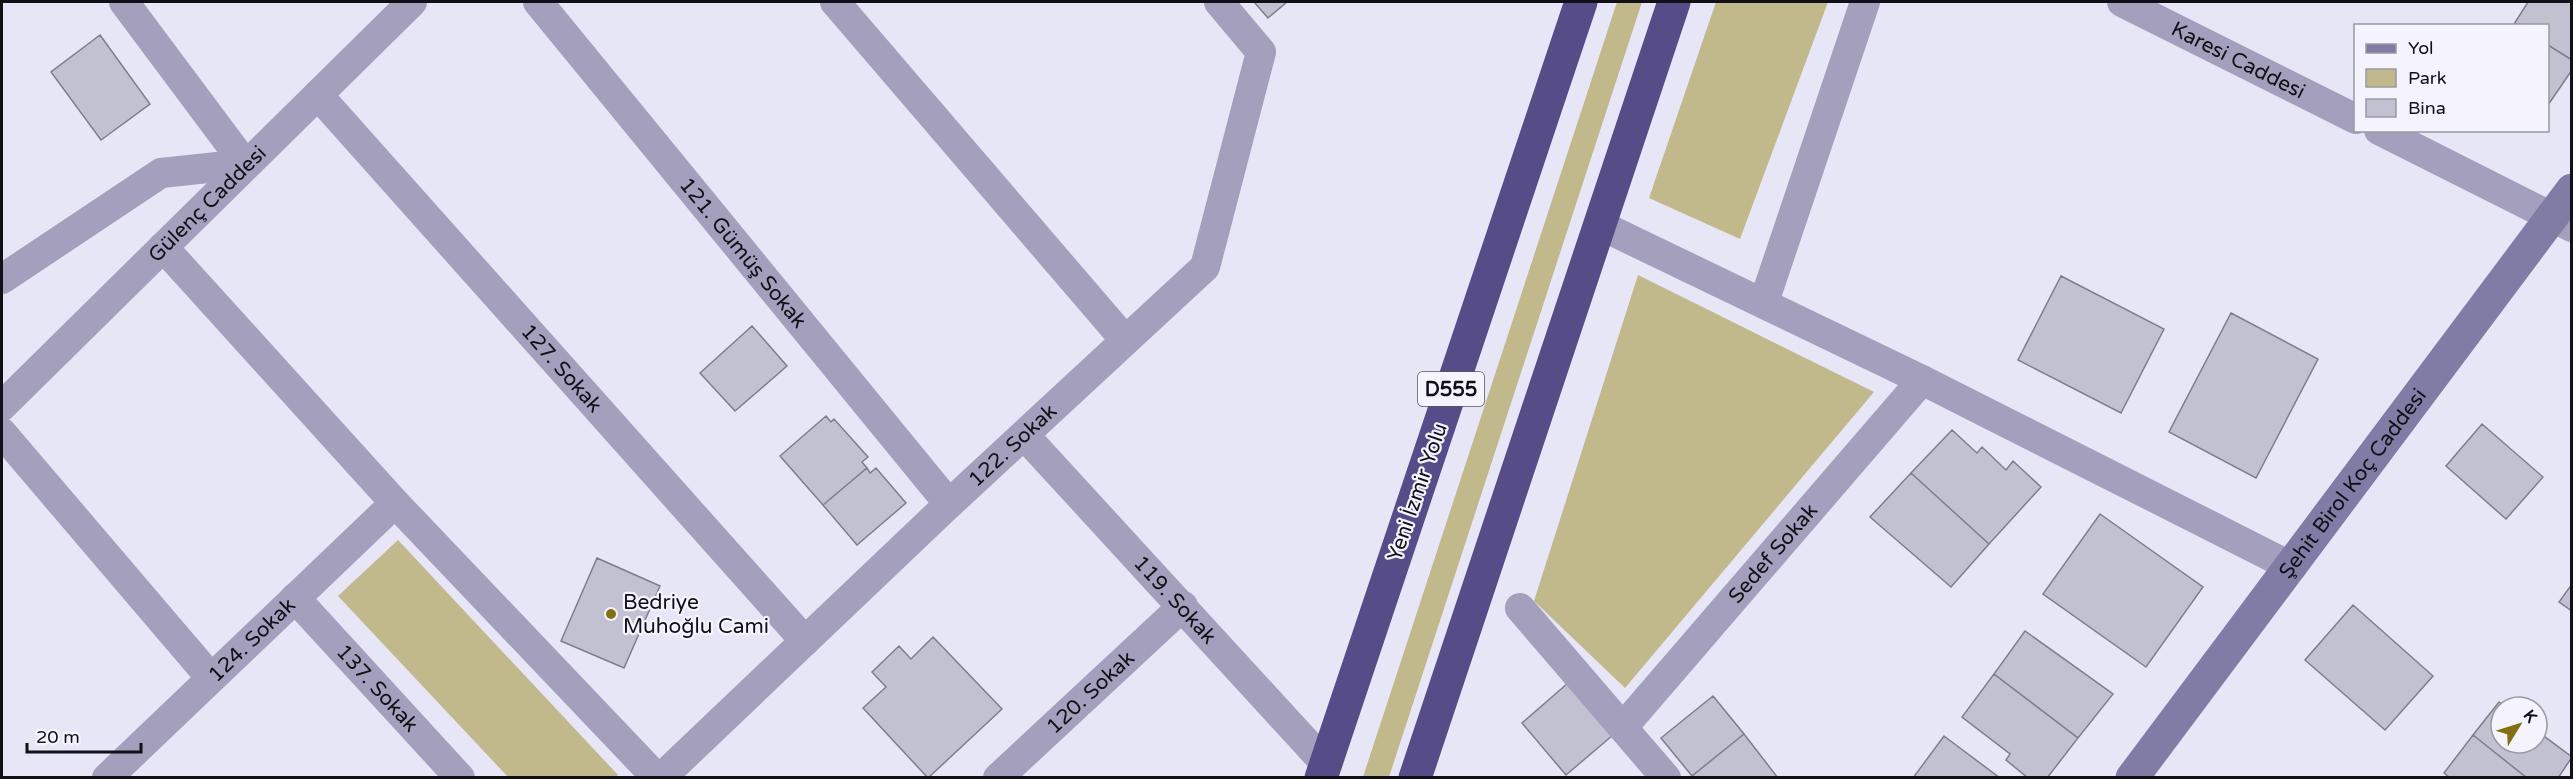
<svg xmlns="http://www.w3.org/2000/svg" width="2573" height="779" font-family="'Varela Round',sans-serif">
  <rect width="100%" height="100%" fill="#e7e6f7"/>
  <!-- green -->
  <path fill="#c1b88b" d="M 1617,2 L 1642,2 L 1389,777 L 1363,777 Z
    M 1716,2 L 1828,2 L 1740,239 L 1649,198 Z
    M 1638,275 L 1874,392 L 1625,688 L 1534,601 Z
    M 398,540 L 618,775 L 615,777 L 508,777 L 338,596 Z"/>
  <!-- building -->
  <path fill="#c2c1d2" stroke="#7f7d8d" stroke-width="1.5" d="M 1254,2 L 1287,2 L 1268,18 Z
    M 2528,2 L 2572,2 L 2572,60 L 2548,45 L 2548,26 L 2514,24 Z
    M 100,35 L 150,104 L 101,140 L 51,72 Z
    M 2548,45 L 2572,60 L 2572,70 L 2548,105 Z
    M 2061,276 L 2164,329 L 2121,413 L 2018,360 Z
    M 2231,313 L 2318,359 L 2256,478 L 2169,432 Z
    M 752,326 L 787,366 L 735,411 L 700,373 Z
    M 826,416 L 831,422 L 834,419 L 868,457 L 862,462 L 867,468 L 823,505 L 780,456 Z
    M 2482,424 L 2543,477 L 2506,519 L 2446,466 Z
    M 1952,430 L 1977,453 L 1982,447 L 2006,470 L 2013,461 L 2041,487 L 1989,544 L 1911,473 Z
    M 867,468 L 870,473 L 876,468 L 906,503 L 857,545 L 823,505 Z
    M 1911,473 L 1989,544 L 1951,587 L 1870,517 Z
    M 2100,514 L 2203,587 L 2146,667 L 2043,594 Z
    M 597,558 L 660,586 L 624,668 L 561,641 Z
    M 2572,584 L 2572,611 L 2559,602 Z
    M 2353,605 L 2433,676 L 2385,730 L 2305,660 Z
    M 2025,631 L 2113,694 L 2078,738 L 1994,674 Z
    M 933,637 L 1002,709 L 928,778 L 863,708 L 886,687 L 872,672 L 899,646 L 911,659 Z
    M 1994,674 L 2078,738 L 2047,778 L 2028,778 L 2006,760 L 2010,754 L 1962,717 Z
    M 1568,683 L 1613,735 L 1566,775 L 1522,723 Z
    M 1713,696 L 1744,734 L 1692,776 L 1661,738 Z
    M 2499,702 L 2506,707 L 2501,707 L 2501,743 L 2537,743 L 2537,731 L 2572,757 L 2558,778 L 2527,778 L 2473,735 Z
    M 1744,734 L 1778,778 L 1693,778 L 1692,776 Z
    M 2473,735 L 2527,778 L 2450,778 L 2444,773 Z
    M 1944,736 L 2000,778 L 1913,778 Z"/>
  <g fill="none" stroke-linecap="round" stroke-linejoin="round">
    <!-- street -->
    <g stroke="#a39fbd" stroke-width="30">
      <path d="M 124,2 L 245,164"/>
      <path id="s1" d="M 538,2 L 949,504"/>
      <path d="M 835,2 L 1125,340"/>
      <path id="s2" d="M 2122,2 L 2356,119"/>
      <path id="s3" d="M 318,95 L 805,641"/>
      <path d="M 2379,130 L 2572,227"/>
      <path d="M 1600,225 L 1922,380 L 2292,567"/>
      <path d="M 163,247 L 395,503 L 657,778"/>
      <path d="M 2,279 L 161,173 L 245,164"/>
      <path d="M 1764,302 L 1865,2"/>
      <path id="s4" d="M 2,406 L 412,2"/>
      <path d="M 2,433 L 211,678"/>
      <path id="s5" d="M 1025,436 L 1325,763"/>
      <path id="s6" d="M 295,598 L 460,778"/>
      <path d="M 1520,608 L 1666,778"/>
      <path id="s7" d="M 1624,726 L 1922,380"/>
      <path id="s8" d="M 107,778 L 395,503"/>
      <path id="s9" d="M 661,778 L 949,504 L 1205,267 L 1261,52 L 1219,2"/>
      <path id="s10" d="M 998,778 L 1183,606"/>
    </g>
    <!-- secondary -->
    <path stroke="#817ca6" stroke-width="33" id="s11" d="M 2132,778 L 2572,190"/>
    <!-- highway -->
    <path stroke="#564c87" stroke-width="33" d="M 1321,778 L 1581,2
      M 1415,778 L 1674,2"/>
  </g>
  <!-- markers -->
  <circle fill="#827112" stroke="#f5f4fe" stroke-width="2" cx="611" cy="614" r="6"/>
  <g text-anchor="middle" stroke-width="4.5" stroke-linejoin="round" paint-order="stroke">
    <!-- shield labels -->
    <rect fill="#f5f4fe" stroke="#55545c" stroke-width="1.5" x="1418" y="372" width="66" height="34" rx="4.5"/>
    <g font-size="20" font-weight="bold" fill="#101016">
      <text x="1451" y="396">D555</text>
    </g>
    <!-- street labels -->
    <g font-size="21" fill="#101016" stroke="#f5f4fe">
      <text dy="7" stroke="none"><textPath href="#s2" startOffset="130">Karesi Caddesi</textPath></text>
      <text dy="7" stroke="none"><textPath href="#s4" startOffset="288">Gülenç Caddesi</textPath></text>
      <text dy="7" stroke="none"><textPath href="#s1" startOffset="324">121. Gümüş Sokak</textPath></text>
      <text dy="7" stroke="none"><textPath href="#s3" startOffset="366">127. Sokak</textPath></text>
      <text dy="7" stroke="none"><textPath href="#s9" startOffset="484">122. Sokak</textPath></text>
      <text dy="7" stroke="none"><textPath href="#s11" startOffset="368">Şehit Birol Koç Caddesi</textPath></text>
      <text transform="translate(1417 492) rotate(-71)" y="7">Yeni İzmir Yolu</text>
      <text dy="7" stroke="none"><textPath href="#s7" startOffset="228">Sedef Sokak</textPath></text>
      <text dy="7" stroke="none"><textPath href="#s5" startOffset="222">119. Sokak</textPath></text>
      <text dy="7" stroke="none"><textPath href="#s8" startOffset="200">124. Sokak</textPath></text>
      <text dy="7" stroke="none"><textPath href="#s6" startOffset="122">137. Sokak</textPath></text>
      <text dy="7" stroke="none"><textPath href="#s10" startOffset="126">120. Sokak</textPath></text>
    </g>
    <!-- poi labels -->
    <g font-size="21" fill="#101016" stroke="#f5f4fe" text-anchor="start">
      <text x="623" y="609">Bedriye<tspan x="623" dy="24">Muhoğlu Cami</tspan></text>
    </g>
  </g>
  <!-- border -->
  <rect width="2573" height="779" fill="none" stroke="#101016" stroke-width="6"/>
  <!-- legend -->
  <rect x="2354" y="24" width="195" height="108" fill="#f5f4fe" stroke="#9999a1" stroke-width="1.5"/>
  <rect x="2366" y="44" width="30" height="9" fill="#817ca6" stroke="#9999a1" stroke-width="1.5"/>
  <text x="2408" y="54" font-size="18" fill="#101016">Yol</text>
  <rect x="2366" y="69" width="30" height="18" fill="#c1b88b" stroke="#9999a1" stroke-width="1.5"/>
  <text x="2408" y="84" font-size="18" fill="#101016">Park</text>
  <rect x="2366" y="99" width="30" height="18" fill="#c2c1d2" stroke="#9999a1" stroke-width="1.5"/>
  <text x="2408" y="114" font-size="18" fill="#101016">Bina</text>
  <!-- north arrow -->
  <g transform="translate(2519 725) rotate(52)"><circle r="28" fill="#f5f4fe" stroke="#9999a1" stroke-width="1.5"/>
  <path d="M0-4.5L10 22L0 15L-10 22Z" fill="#827112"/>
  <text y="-9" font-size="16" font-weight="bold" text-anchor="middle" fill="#101016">K</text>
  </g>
  <!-- scale -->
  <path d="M27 743v9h114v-9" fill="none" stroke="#101016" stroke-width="3"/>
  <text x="36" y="743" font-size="18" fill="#101016" stroke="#f5f4fe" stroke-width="4.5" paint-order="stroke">20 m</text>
</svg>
